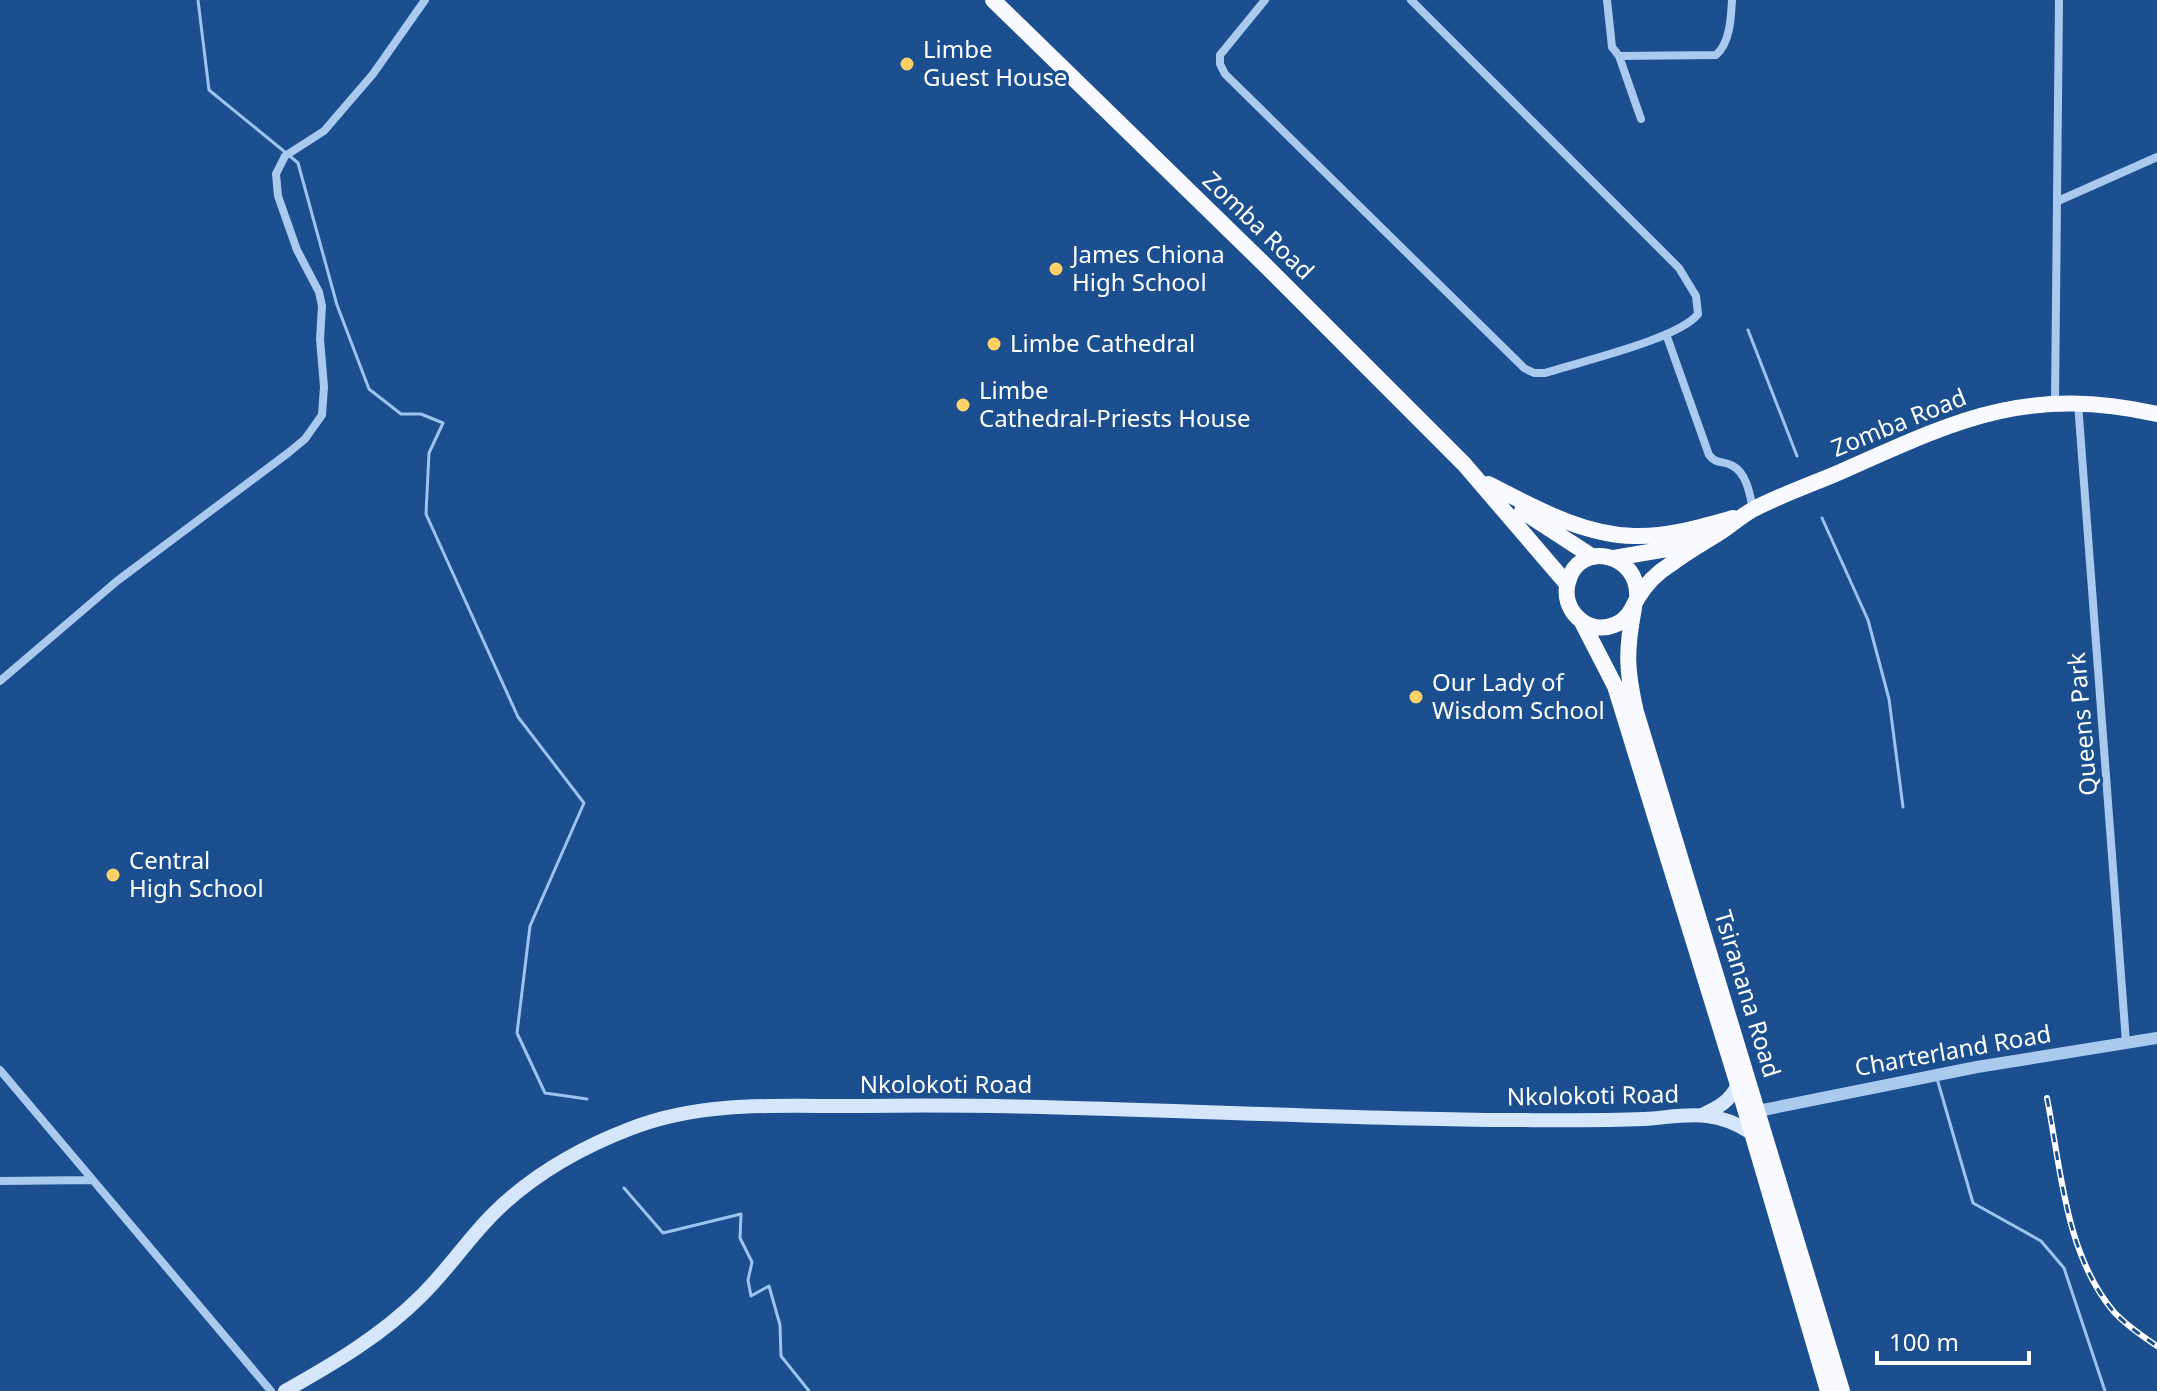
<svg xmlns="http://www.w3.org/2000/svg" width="2157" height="1391" font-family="'Noto Sans',sans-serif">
  <rect width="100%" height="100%" fill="#1b4f8f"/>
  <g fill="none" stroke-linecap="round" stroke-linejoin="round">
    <!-- stream -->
    <path stroke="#9cc4f0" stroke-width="3" d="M 198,0 L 209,90 L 285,152
      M 291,157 L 298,163 L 337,305 L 369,389 L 401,414 L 421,414 L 443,423 L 429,453 L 426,514 L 518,717 L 584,803 L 530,926 L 517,1033 L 545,1093 L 587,1099
      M 1748,330 L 1797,456
      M 1822,518 L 1868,620 L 1889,699 L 1903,807
      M 1938,1082 L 1973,1203 L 2041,1241 L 2064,1268 L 2105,1391
      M 624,1188 L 663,1233 L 741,1214 L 740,1238 L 752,1262 L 748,1280 L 751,1296 L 769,1286 L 780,1325 L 781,1356 L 809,1391"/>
    <!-- minor -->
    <path stroke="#a9c9ee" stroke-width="8" d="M 1265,0 L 1220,55 L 1220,64 L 1225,74 L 1524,368 L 1534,373 L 1545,373 C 1579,362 1679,339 1698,314 L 1696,296 L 1679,268 L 1411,0
      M 1607,0 L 1612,47 L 1619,56 L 1641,119
      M 1619,56 L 1716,55 C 1730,43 1731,18 1732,0
      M 2058,201 L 2157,157
      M 1666,334 L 1709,455 C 1717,465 1723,460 1733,466 C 1747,474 1750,495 1753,509
      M 2055,402 L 2059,0
      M 2078,403 L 2126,1042
      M 0,681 L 117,581 L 288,453 L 305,439 L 322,415 L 324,387 L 320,339 L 322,306 L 319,292 L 297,250 L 278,196 L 276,174 L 285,156 L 324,131 L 373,74 L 425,0
      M 0,1070 L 271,1391
      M 0,1181 L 92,1180"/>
    <!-- tertiary -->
    <path stroke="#a9c9ee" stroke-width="12" d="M 1758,1111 L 1977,1067 L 2157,1038"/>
    <!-- secondary -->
    <path stroke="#d6e6fa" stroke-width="14" d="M 1702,1115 C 1719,1107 1729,1102 1738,1085
      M 285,1391 C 333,1364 381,1336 420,1297 C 447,1271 467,1240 493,1214 C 531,1176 582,1147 632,1128 C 707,1099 788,1107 866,1106 C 1076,1103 1285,1118 1495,1120 C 1545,1120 1594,1121 1644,1119 C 1665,1118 1687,1113 1707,1116 C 1724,1118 1736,1123 1750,1132"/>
    <!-- trunk -->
    <path stroke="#f8faff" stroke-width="16" d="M 993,0 L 1264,264 L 1464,464 L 1567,584
      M 1488,484 C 1534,507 1582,535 1634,536 C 1668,537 1701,527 1733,518
      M 1522,511 L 1593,557
      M 1614,558 L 1667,549 L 1698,539
      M 1637,599 C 1641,553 1579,539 1568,582 C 1560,609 1587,636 1614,625 C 1628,620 1631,610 1637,599 C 1645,585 1658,572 1671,564 C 1687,552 1705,542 1722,531 C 1732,524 1742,516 1752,510 C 1782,494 1816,483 1847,469 C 1961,418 2029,386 2157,414
      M 1634,608 C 1626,650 1626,670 1636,712 L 1842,1391
      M 1582,622 L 1615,686 L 1738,1085 L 1828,1391"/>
    <defs>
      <path id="rail" d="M 2047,1098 C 2061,1169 2065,1254 2114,1312 C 2126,1325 2142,1336 2157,1346"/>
    </defs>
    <!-- rail casing -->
    <use href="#rail" stroke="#fff" stroke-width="6"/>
    <!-- rail -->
    <use href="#rail" stroke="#1b4f8f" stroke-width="3" stroke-dasharray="9" stroke-linecap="butt"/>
  </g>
  <!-- markers -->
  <g fill="#ffd166" stroke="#1b4f8f" stroke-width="3">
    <circle cx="907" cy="64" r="8"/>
    <circle cx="1056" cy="269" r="8"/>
    <circle cx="994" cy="344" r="8"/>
    <circle cx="963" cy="405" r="8"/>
    <circle cx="1416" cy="697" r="8"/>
    <circle cx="113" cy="875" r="8"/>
  </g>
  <g text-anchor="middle" stroke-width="6" stroke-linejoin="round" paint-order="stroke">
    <!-- poi labels -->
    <g font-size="24" fill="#fff" stroke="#1b4f8f" text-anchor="start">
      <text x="923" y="58">Limbe<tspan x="923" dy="28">Guest House</tspan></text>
      <text x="1072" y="263">James Chiona<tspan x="1072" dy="28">High School</tspan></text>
      <text x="1010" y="352">Limbe Cathedral</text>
      <text x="979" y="399">Limbe<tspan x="979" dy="28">Cathedral-Priests House</tspan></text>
      <text x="1432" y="691">Our Lady of<tspan x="1432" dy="28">Wisdom School</tspan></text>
      <text x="129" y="869">Central<tspan x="129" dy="28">High School</tspan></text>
    </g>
    <!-- street labels -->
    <g font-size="24" fill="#fff" stroke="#1b4f8f">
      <text transform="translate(1258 226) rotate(44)" y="8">Zomba Road</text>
      <text transform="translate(1899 423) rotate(-22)" y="8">Zomba Road</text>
      <text transform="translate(2083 724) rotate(-95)" y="8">Queens Park</text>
      <text transform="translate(1747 994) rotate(73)" y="8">Tsiranana Road</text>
      <text transform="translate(1953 1051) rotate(-10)" y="8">Charterland Road</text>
      <text x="946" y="1093">Nkolokoti Road</text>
      <text transform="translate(1593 1096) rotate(-1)" y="8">Nkolokoti Road</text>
    </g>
  </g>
  <!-- scale -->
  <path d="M1877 1351v12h152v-12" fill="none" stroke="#ffffff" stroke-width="4"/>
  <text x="1889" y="1351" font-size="24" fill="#ffffff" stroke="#1b4f8f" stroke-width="6" paint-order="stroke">100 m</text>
</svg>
